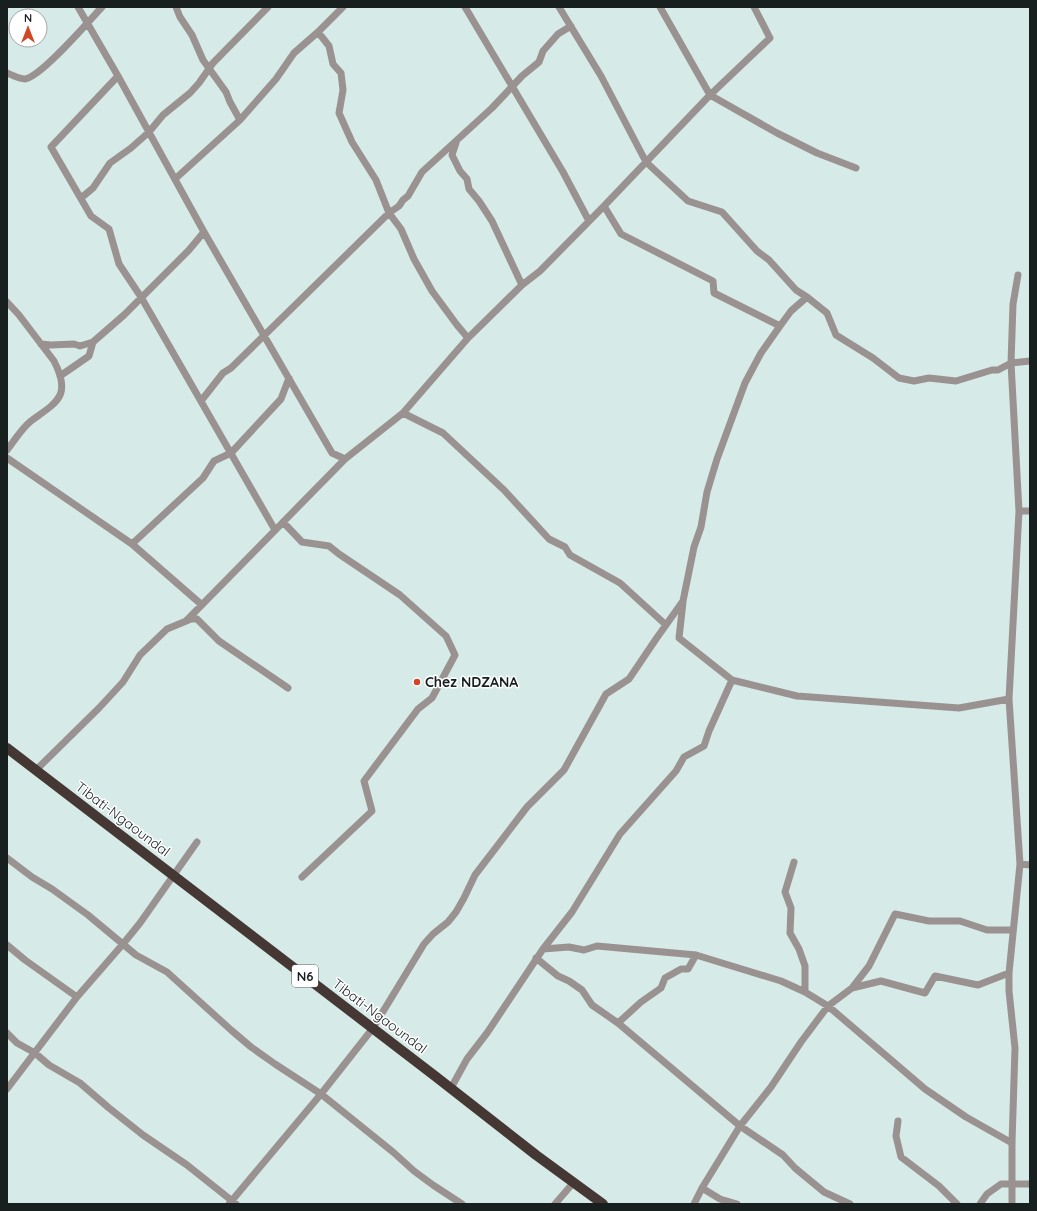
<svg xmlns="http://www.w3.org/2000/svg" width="1037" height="1211" font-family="Quicksand,sans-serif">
  <rect width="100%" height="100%" fill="#d6eae8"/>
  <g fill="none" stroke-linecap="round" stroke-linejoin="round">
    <!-- minor -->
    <path stroke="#999290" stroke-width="7" d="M 78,7 L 118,76 L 204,232 L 332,453 L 345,459
      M 176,7 L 180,17 L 192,35 L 203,60 L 226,92 L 230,102 L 240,120
      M 465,7 L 563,172 L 589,221
      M 559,7 L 601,76 L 646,162 L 688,201 L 722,212 L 757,251 L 769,260 L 796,290 L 807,297
      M 754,7 L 770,38 L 710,95 L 777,133 L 817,153 L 856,168
      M 318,32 L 329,46 L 333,64 L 341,73 L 343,90 L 339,113 L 352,142 L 376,180 L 389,213 L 401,229 L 414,259 L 432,291 L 457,325 L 468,338
      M 7,73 C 12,75 19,79 25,79 C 41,77 89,21 102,7
      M 118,76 L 51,147 L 91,216 L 109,229 L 119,264 L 141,297 L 275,530
      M 456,143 L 452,155 L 460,171 L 467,179 L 469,189 L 479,201 L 492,221 L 522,285
      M 175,179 L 240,120 L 276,79 L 294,53 L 318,32 L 343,7
      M 81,198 L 93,188 L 110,163 L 131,148 L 149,132 L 163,115 L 190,93 L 199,83 L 213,63 L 268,7
      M 604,206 L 621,234 L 713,281 L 714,293 L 780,326
      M 7,302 L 19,315 L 54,361 C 72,396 57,402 31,421 C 21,429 15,440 7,450
      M 41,344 L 51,345 L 74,344 L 80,346 L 93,342 L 124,315 L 189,250 L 204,232
      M 60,376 L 89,356 L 93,342
      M 201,401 L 223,373 L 231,368 L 389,213 L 399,206 L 403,200 L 408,196 L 422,172 L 492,108 L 522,76 L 539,62 L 543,51 L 558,34 L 571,26
      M 403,413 L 443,433 L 504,490 L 549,539 L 565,547 L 570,555 L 620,583 L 666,625
      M 7,458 L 132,544 L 202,605
      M 1019,511 L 1030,511
      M 283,522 L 302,542 L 329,546 L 339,554 L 400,595 L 446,636 L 455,655 L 432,698 L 418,709 L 364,781 L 372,811 L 302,877
      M 132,544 L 203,478 L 214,461 L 231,453 L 281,399 L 289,378
      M 683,602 L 679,638 L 732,680 L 797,696 L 959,708 L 1009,699
      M 186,621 L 345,459 L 403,413 L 468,338 L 522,285 L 540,271 L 604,206 L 710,95 L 660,7
      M 36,770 L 99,708 L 123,682 L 140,655 L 167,629 L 191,619 L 197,619 L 219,641 L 288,688
      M 7,858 L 32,877 L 52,889 L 88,915 L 136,955 L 167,972 L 231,1030 L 251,1047 L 275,1064 L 321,1094 L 393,1152 L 414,1171 L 433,1185 L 462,1204
      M 794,862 L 785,892 L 791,908 L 790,933 L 799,949 L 805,966 L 805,992
      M 1020,864 L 1030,865
      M 7,945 L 25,960 L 77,997
      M 543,949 L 569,947 L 584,950 L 597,946 L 696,955 L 781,981 L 805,992 L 828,1006 L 852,988 L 881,981 L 925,993 L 935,976 L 978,985 L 1009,973
      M 536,958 L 558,976 L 569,981 L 582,990 L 592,1005 L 618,1023 L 740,1126 L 783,1155 L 795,1168 L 824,1192 L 850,1204
      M 852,988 L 869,966 L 895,914 L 929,921 L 960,921 L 987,930 L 1013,930
      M 618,1023 L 641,1002 L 661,988 L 665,978 L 681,969 L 688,969 L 696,955
      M 7,1033 L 17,1043 L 35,1053 L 49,1065 L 80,1083 L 109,1108 L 143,1135 L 187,1165 L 236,1204
      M 451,1088 L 467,1059 L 487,1033 L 543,949 L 572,912 L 620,834 L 676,771 L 684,757 L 704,746 L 709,731 L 732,680
      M 7,1089 L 77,997 L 123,944 L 140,923 L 197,842
      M 898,1121 L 896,1136 L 901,1157 L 939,1186 L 957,1204
      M 702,1188 L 720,1199 L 737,1204
      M 229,1204 L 321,1094 L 373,1028 L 424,944 L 433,934 L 448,922 L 456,912 L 464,898 L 475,875 L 527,807 L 564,770 L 606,694 L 629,679 L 656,639 L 683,601 L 694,547 L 701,527 L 707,492 L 717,459 L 745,383 L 761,353 L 780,326 L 791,311 L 807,297 L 827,313 L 836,335 L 873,358 L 899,378 L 914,381 L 929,378 L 956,381 L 992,370 L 998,370 L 1011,363 L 1030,361
      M 555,1204 L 574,1182
      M 694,1204 L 702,1188 L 740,1126 L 771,1087 L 801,1042 L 828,1006 L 925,1089 L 966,1117 L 1012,1143
      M 980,1204 L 987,1194 L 1001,1184 L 1030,1184
      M 1012,1204 L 1012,1143 L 1015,1048 L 1009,991 L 1009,973 L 1020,864 L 1009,699 L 1019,511 L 1011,363 L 1013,304 L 1018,275"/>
    <!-- highway -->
    <path stroke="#453733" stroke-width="10" d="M 7,748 L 435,1076 L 536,1155 L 603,1204"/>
  </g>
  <!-- markers -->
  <circle fill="#d14725" stroke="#fff" stroke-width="1.5" cx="417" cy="682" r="4"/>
  <g text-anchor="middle" stroke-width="3" stroke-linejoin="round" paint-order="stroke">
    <!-- shield labels -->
    <rect fill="#fff" stroke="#5d6262" stroke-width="1" x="292" y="965" width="26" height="22" rx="3"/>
    <g font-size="13" font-weight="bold" fill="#181f1f">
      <text x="305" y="981">N6</text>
    </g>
    <!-- poi labels -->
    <g font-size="14" font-weight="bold" fill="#181f1f" stroke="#fff" text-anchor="start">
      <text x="425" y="687">Chez NDZANA</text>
    </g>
    <!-- street labels -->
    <g font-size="14" fill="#181f1f" stroke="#fff">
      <text transform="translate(123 819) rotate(37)" y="5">Tibati-Ngaoundal</text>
      <text transform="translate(380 1016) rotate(37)" y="5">Tibati-Ngaoundal</text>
    </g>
  </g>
  <!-- border -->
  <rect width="1037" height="1211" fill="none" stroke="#181f1f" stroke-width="16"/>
  <!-- north arrow -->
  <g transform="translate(28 28)"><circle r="19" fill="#ffffff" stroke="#a3a5a5"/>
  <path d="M0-3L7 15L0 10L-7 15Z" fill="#d14725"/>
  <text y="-6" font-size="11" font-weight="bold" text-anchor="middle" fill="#181f1f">N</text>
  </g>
</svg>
